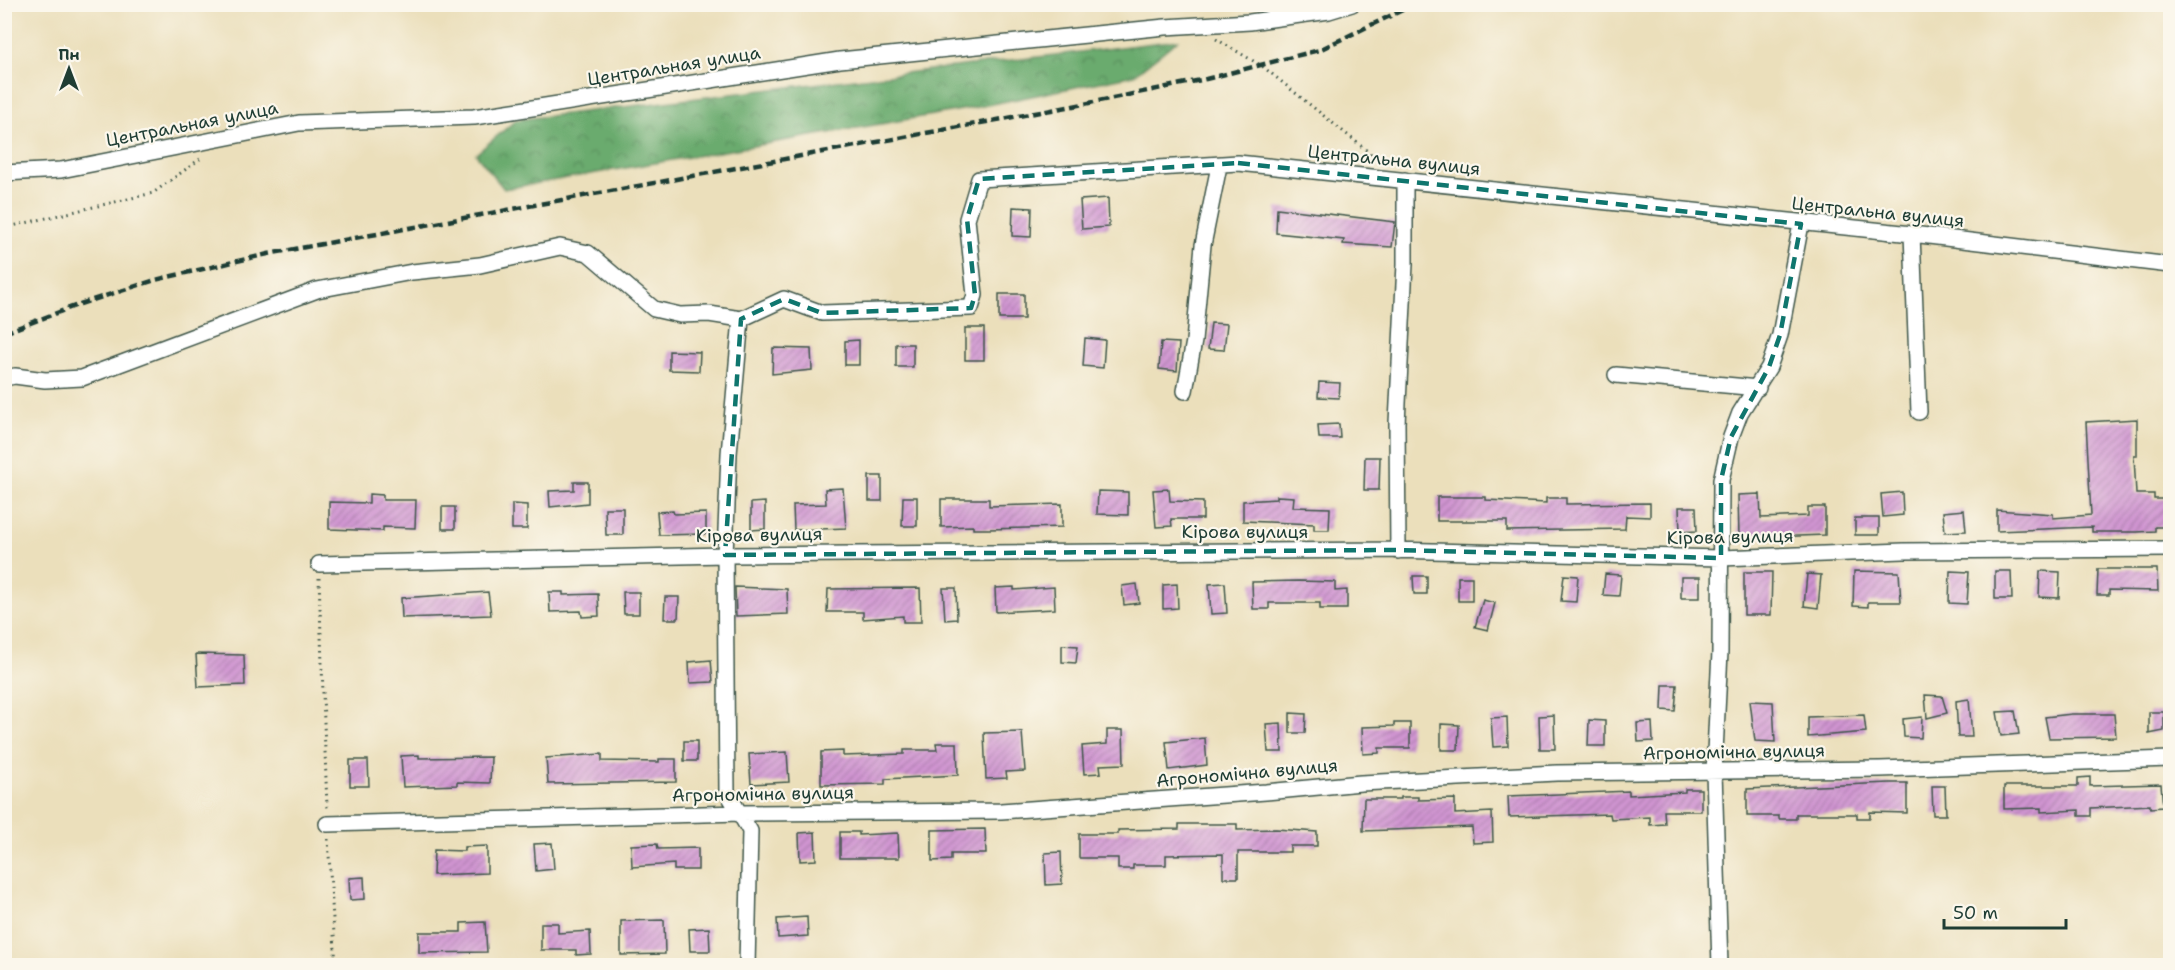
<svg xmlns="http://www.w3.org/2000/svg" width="2175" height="970" font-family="'Shantell Sans',sans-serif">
  <defs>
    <pattern id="forest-crowns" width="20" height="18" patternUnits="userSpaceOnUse" patternTransform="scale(1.5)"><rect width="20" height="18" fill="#6aab6e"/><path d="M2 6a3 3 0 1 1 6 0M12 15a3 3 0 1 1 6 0" fill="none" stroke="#578c5b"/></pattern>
    <pattern id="building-hatch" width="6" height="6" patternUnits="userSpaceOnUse" patternTransform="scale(1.5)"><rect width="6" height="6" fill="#d094d1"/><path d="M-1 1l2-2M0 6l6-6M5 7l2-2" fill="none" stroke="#a87aaa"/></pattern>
  </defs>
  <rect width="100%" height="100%" fill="#fbf7ec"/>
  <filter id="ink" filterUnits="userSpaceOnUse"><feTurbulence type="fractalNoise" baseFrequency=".0167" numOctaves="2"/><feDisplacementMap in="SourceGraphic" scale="12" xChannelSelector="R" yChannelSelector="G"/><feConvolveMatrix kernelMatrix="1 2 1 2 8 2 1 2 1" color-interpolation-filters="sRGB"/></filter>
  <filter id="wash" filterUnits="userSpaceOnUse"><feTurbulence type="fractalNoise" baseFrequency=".008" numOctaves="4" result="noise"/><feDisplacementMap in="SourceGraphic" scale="24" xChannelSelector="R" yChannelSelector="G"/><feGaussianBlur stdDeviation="1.35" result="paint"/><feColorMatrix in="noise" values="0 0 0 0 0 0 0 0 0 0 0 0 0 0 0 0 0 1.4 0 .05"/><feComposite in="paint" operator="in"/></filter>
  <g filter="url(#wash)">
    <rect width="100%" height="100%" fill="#ebdfbb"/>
    <!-- forest -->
    <path fill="url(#forest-crowns)" stroke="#447451" stroke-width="1.5" d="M 1178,40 L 1134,75 L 973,108 L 504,189 L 476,154 L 516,120 Z"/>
    <g id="blocks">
      <!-- building -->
      <path fill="url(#building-hatch)" d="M 1108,198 L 1109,227 L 1082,229 L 1080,200 Z
        M 1013,207 L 1032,208 L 1031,237 L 1012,236 Z
        M 1277,208 L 1395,222 L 1392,247 L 1343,244 L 1344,240 L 1276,233 Z
        M 999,294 L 1024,294 L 1024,319 L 999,319 Z
        M 1211,323 L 1227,324 L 1224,350 L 1208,349 Z
        M 965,328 L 984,328 L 984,360 L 965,360 Z
        M 1085,338 L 1105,340 L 1103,368 L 1083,366 Z
        M 859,340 L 859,365 L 845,365 L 845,341 Z
        M 1161,342 L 1179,343 L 1177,371 L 1159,369 Z
        M 896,344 L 913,344 L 913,367 L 896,367 Z
        M 773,348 L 811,349 L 812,370 L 772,374 Z
        M 669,351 L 700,352 L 699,371 L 669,370 Z
        M 1319,382 L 1340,383 L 1339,398 L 1318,397 Z
        M 2137,419 L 2137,456 L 2134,456 L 2136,494 L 2154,494 L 2154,499 L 2170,499 L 2170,527 L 2155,527 L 2155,531 L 2137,532 L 2092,532 L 2092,527 L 1997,531 L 1997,510 L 2053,514 L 2053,518 L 2091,515 L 2086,422 Z
        M 1339,424 L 1340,438 L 1319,438 L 1318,425 Z
        M 1365,457 L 1380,457 L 1379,490 L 1364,490 Z
        M 869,476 L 882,476 L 882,501 L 869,501 Z
        M 574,482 L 588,482 L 588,503 L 550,507 L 549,491 L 574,490 Z
        M 843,488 L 846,528 L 794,530 L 793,505 L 826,504 L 825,489 Z
        M 1169,489 L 1170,501 L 1203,502 L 1203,519 L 1171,519 L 1172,526 L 1156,527 L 1153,490 Z
        M 1098,491 L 1128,492 L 1128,515 L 1097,514 Z
        M 1902,492 L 1903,515 L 1883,517 L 1881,494 Z
        M 369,494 L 383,495 L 383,500 L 416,500 L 415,528 L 383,527 L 383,531 L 329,529 L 329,502 L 369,503 Z
        M 1760,494 L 1761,518 L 1808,516 L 1808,507 L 1825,507 L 1825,535 L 1739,538 L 1738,495 Z
        M 1277,496 L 1294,497 L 1293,507 L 1330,508 L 1329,530 L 1314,530 L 1314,524 L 1243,521 L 1243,501 L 1277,499 Z
        M 903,497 L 917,497 L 917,526 L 902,526 Z
        M 1437,497 L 1486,497 L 1486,500 L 1546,503 L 1546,498 L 1566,498 L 1566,504 L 1650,503 L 1650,517 L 1626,516 L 1625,529 L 1507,531 L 1507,521 L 1437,521 Z
        M 941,499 L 989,499 L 989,506 L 1062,504 L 1062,527 L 989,529 L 973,529 L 973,526 L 941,527 Z
        M 765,502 L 765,529 L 751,530 L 751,503 Z
        M 512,504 L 527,505 L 527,529 L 512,529 Z
        M 442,507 L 455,507 L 455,529 L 442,529 Z
        M 1679,507 L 1696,507 L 1697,531 L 1680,532 Z
        M 605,508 L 623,508 L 623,535 L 606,535 Z
        M 1964,510 L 1966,531 L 1945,532 L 1943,512 Z
        M 673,511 L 674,514 L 706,513 L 706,534 L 659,535 L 657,512 Z
        M 1855,518 L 1879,518 L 1879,535 L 1855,535 Z
        M 2098,569 L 2157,569 L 2158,591 L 2109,590 L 2109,595 L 2097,595 Z
        M 1854,571 L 1899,572 L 1901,602 L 1868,602 L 1868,607 L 1853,606 Z
        M 1950,571 L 1969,572 L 1967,604 L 1949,603 Z
        M 1995,571 L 2011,571 L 2012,599 L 1995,599 Z
        M 2040,571 L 2060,572 L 2059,598 L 2039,597 Z
        M 1744,572 L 1772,572 L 1771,615 L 1744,615 Z
        M 1605,574 L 1621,575 L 1619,596 L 1603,595 Z
        M 1807,574 L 1821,575 L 1818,608 L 1804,606 Z
        M 1564,575 L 1578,576 L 1576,602 L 1561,601 Z
        M 1413,576 L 1427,576 L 1427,594 L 1414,594 Z
        M 1458,577 L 1472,577 L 1472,601 L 1458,601 Z
        M 1681,577 L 1700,577 L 1700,598 L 1681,598 Z
        M 1299,581 L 1335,582 L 1335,591 L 1347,590 L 1347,609 L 1320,609 L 1320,603 L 1269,603 L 1269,609 L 1253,609 L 1252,582 Z
        M 1225,583 L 1227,613 L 1211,614 L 1209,584 Z
        M 1137,584 L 1139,603 L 1124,605 L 1122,586 Z
        M 1177,584 L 1178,608 L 1163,609 L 1163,585 Z
        M 735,587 L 787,589 L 788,614 L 736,616 Z
        M 1014,587 L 1014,590 L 1054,587 L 1055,609 L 996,612 L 995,588 Z
        M 920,588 L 921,622 L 903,622 L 903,616 L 863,619 L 863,612 L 827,612 L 828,589 Z
        M 943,588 L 956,588 L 957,619 L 945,620 Z
        M 488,592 L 491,615 L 402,618 L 401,598 Z
        M 549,592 L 563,592 L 563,595 L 598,594 L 599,616 L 582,617 L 581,611 L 550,612 Z
        M 623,592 L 639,592 L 639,614 L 624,614 Z
        M 665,597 L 679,597 L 678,619 L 664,619 Z
        M 1483,600 L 1495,603 L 1488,630 L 1475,627 Z
        M 1062,645 L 1078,646 L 1076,663 L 1062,662 Z
        M 196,654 L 244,655 L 245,685 L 198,687 Z
        M 711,660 L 713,682 L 690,683 L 689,662 Z
        M 1663,685 L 1677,685 L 1675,711 L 1662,710 Z
        M 1925,695 L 1942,696 L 1947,713 L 1927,718 Z
        M 1969,699 L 1972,737 L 1958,737 L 1956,701 Z
        M 1750,701 L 1773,702 L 1775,742 L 1755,741 Z
        M 2015,711 L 2019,734 L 2001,736 L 1997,712 Z
        M 2149,712 L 2164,712 L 2164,731 L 2149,734 Z
        M 1290,713 L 1306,714 L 1305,733 L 1290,733 Z
        M 2072,714 L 2114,714 L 2116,737 L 2049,738 L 2045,717 Z
        M 1554,715 L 1555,749 L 1540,749 L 1539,716 Z
        M 1864,715 L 1866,732 L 1808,737 L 1808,717 Z
        M 1507,717 L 1508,746 L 1493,747 L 1491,718 Z
        M 1922,717 L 1921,738 L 1904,737 L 1903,719 Z
        M 1589,720 L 1605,721 L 1605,746 L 1588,746 Z
        M 1652,722 L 1653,741 L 1638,742 L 1637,723 Z
        M 1281,723 L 1282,752 L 1268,752 L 1266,724 Z
        M 1394,723 L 1410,723 L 1410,748 L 1379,748 L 1379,753 L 1363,754 L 1362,727 L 1394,726 Z
        M 1441,724 L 1459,725 L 1458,750 L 1441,750 Z
        M 1107,730 L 1123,730 L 1124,764 L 1100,765 L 1101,773 L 1084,774 L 1082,746 L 1107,744 Z
        M 1022,732 L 1025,771 L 1006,772 L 1007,778 L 986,779 L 984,733 Z
        M 1205,738 L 1207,765 L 1169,770 L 1166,742 Z
        M 684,741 L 697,741 L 697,761 L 684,761 Z
        M 936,743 L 957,743 L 958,775 L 885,779 L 885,784 L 821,785 L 821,752 L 843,751 L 843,756 L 904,754 L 904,750 L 937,750 Z
        M 787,752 L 789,782 L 751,784 L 749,754 Z
        M 602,754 L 602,761 L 659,762 L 659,759 L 676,759 L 676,782 L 548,784 L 546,758 Z
        M 419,755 L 419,758 L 491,757 L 490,783 L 457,782 L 457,785 L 403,787 L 401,756 Z
        M 350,760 L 368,760 L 369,786 L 350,786 Z
        M 2090,777 L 2090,786 L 2161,784 L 2163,807 L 2150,808 L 2150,805 L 2091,808 L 2091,816 L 2079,816 L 2079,810 L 2041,812 L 2041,808 L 2004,809 L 2004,786 L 2078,786 L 2078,778 Z
        M 1890,783 L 1907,783 L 1907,813 L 1870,812 L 1870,818 L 1857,818 L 1857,814 L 1796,814 L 1796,819 L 1779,819 L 1779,816 L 1747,816 L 1747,789 Z
        M 1932,786 L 1945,786 L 1946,815 L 1933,815 Z
        M 1685,789 L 1701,789 L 1701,811 L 1664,811 L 1665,824 L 1650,825 L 1650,817 L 1611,819 L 1610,814 L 1509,817 L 1508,796 L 1629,791 L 1629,795 L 1685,792 Z
        M 1401,797 L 1418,797 L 1418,800 L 1455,799 L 1455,814 L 1492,812 L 1493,842 L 1473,843 L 1472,827 L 1363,831 L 1364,799 L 1401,799 Z
        M 1179,824 L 1237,824 L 1237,830 L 1276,829 L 1317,832 L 1317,846 L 1290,846 L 1290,852 L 1238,852 L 1238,878 L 1223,878 L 1223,854 L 1166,855 L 1166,865 L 1133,865 L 1133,869 L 1118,869 L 1118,858 L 1079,858 L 1079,834 L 1118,834 L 1118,830 L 1179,829 Z
        M 985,829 L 986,854 L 951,854 L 951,860 L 932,861 L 932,830 Z
        M 815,832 L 816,860 L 800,861 L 799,833 Z
        M 840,832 L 859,832 L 859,835 L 898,833 L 899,858 L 840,858 Z
        M 552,843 L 554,869 L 536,871 L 534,844 Z
        M 657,844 L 658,849 L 698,848 L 698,870 L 674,870 L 674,864 L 632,867 L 631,845 Z
        M 487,846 L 487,873 L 433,875 L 434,850 L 464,851 L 464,847 Z
        M 1061,852 L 1062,884 L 1046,885 L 1045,853 Z
        M 364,877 L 365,899 L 350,900 L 349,878 Z
        M 807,917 L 808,936 L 778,938 L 777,919 Z
        M 664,920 L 665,954 L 621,955 L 621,921 Z
        M 485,922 L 487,952 L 419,953 L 419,932 L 461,932 L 461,923 Z
        M 541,923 L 558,923 L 558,933 L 590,931 L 591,954 L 576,955 L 576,950 L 541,950 Z
        M 709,928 L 710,951 L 690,951 L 689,929 Z"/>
    </g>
  </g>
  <g filter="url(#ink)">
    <use href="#blocks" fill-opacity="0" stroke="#3e5548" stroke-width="1.5"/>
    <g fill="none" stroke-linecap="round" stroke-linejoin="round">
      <defs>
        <path id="minor" d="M 4,173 L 61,170 L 299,123 L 474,117 L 840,60 L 1165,27 L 1250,22 L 1329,11 L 1352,4
          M 1912,234 L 1919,412
          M 741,319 L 784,299 L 822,313 L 971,308 L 975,295 L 967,219 L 979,179 L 1238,163 L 1912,234 L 2170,265
          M 741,319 L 729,454 L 725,555 L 727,792 L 750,831 L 747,966
          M 1616,375 L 1758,388
          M 4,378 L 15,376 L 45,380 L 82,378 L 317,290 L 412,272 L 480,265 L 560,247 L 588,253 L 654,309 L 680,315 L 709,314 L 741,319
          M 1185,391 L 1194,341 L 1203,245 L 1219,166
          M 1398,551 L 1397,423 L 1405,264 L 1405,180
          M 319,564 L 725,555 L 1391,550 L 1721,558 L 1904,551 L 2170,549
          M 327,824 L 741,813 L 1001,811 L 1266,792 L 1361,783 L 1557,773 L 1880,769 L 2170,759
          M 1720,966 L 1714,772 L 1720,652 L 1721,480 L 1731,437 L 1740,413 L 1769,367 L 1780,335 L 1801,224"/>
      </defs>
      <!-- minor casing -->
      <use href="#minor" stroke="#3e5548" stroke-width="18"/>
      <!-- path -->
      <path stroke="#3e5548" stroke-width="3" stroke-dasharray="1.5 4.5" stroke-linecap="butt" d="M 1216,39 L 1262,66 L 1381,162
        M 4,228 L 153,193 L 200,159
        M 319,578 L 327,808
        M 328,839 L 336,966"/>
      <!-- minor -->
      <use href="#minor" stroke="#fff" stroke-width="15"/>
      <!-- rail -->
      <path stroke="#1f3d34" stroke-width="4.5" stroke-dasharray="9 4.5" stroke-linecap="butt" d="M 4,333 L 80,304 L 155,280 L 268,254 L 1084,104 L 1206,79 L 1319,50 L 1415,4"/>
    </g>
  </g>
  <!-- marked area -->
  <path fill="none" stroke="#0f766e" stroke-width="4.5" stroke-dasharray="12 8" stroke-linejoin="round" d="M 1238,163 L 1801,224 L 1780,335 L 1769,367 L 1731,437 L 1721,480 L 1721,558 L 1391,550 L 725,555 L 741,319 L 784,299 L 822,313 L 971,308 L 975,295 L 967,219 L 979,179 Z"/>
  <g text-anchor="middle" stroke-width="4.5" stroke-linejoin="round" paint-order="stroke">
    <!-- street labels -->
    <g font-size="18" fill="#1f3d34" stroke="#fbf7ec">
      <text transform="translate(674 66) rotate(-9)" y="6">Центральная улица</text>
      <text transform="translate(192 124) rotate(-11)" y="6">Центральная улица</text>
      <text transform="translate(1394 160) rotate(6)" y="6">Центральна вулиця</text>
      <text transform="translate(1878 212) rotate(6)" y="6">Центральна вулиця</text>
      <text x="1245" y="538">Кірова вулиця</text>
      <text transform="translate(759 535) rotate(-1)" y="6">Кірова вулиця</text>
      <text transform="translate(1730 537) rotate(-1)" y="6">Кірова вулиця</text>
      <text transform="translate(1734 752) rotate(-1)" y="6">Агрономічна вулиця</text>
      <text transform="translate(1247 773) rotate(-5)" y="6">Агрономічна вулиця</text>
      <text transform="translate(763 794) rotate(-1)" y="6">Агрономічна вулиця</text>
    </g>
  </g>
  <!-- margin -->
  <rect width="2175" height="970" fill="none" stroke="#fbf7ec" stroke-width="24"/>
  <!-- north arrow -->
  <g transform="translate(69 69)" stroke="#fbf7ec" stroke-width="4.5" paint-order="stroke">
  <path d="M0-4.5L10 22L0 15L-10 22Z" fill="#1f3d34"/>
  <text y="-9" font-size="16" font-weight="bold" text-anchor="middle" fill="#1f3d34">Пн</text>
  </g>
  <!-- scale -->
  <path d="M1944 919v9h122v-9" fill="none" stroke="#1f3d34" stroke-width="3"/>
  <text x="1953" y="919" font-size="18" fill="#1f3d34" stroke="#fbf7ec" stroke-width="4.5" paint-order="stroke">50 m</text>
</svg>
